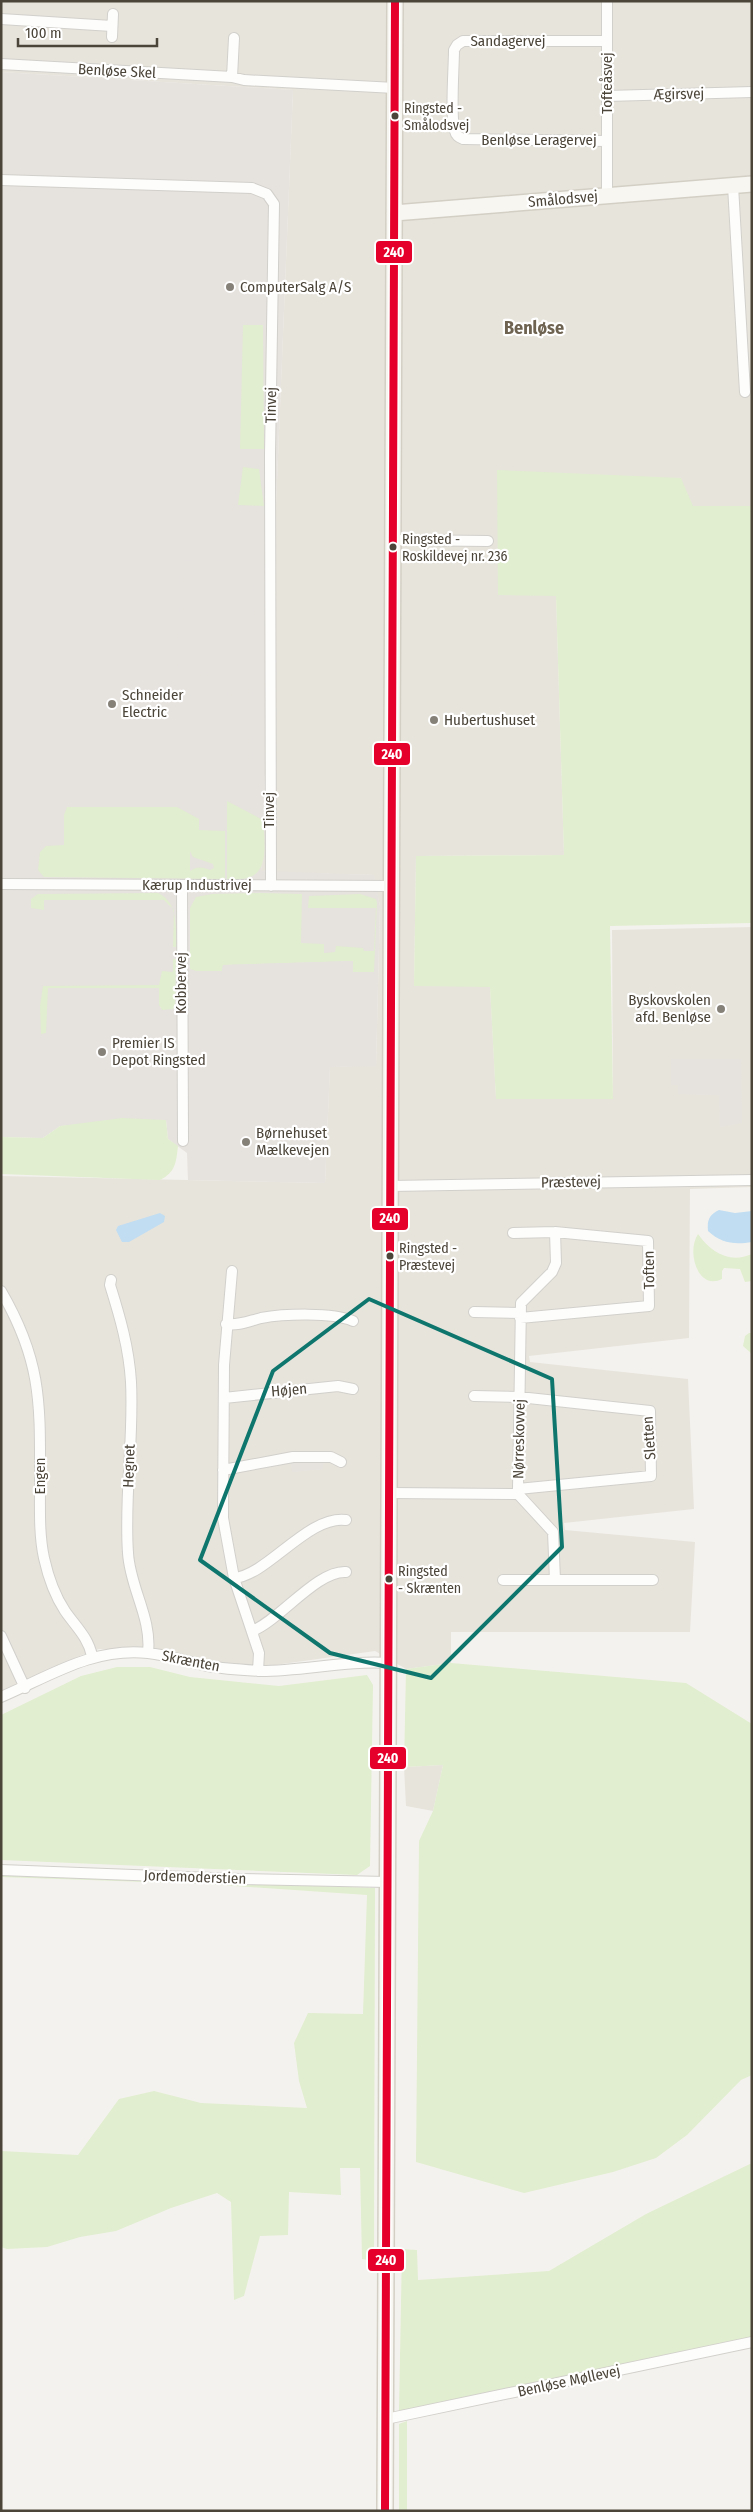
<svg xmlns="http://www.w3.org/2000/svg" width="753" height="2512" font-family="'Fira Sans Condensed',sans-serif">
  <rect width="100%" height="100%" fill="#f4f2ee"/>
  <!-- residential -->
  <path fill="#e7e4dc" d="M 1,1 L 752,1 L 752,506 L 693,506 L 556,596 L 564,855 L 416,856 L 414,986 L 490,986 L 496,1098 L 613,1099 L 612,930 L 752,927 L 752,1187 L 690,1189 L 689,1338 L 529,1356 L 530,1362 L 688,1379 L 694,1509 L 564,1523 L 565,1530 L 695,1542 L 690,1632 L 451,1632 L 451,1663 L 406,1669 L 375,1651 L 275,1665 L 228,1665 L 161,1650 L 99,1649 L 79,1656 L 1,1692 L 1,1176 L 325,1183 L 330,1067 L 376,1065 L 380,906 L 373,875 L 261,872 L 293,90 L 1,72 Z
    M 443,1765 L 433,1811 L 406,1806 L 404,1767 Z"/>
  <!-- industrial -->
  <path fill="#e6e2de" d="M 1,72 L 293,90 L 261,871 L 374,875 L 380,906 L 376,1066 L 330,1067 L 325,1183 L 188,1180 L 187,1153 L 168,1139 L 166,1120 L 60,1126 L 43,1138 L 1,1137 Z"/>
  <!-- green -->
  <path fill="#e1eecf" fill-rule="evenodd" d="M 243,325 L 263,325 L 264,449 L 240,449 Z
    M 243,467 L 259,469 L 264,506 L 238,505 Z
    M 497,470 L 681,478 L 693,506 L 752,506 L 752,923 L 610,926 L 613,1099 L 496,1099 L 490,987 L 414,986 L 416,856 L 564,855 L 556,596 L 498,595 Z
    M 227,801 L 263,820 C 264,836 270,870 250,877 C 243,880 234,879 227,879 Z
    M 67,807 L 177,807 L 199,819 L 199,830 L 225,831 L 225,879 L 44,877 L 38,870 L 40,852 L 46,846 L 64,845 L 64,815 ZM 190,851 L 193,857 L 213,864 L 214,868 L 210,870 C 203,867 197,866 190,871 Z
    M 158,893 C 179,903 175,926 177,947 L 173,947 L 174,910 L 164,900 L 44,900 L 44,910 L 31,908 L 31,899 L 38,894 Z
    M 260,893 L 302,894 L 301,943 L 324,944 L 324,953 L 335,952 L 336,946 L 363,948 L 364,951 L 374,951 L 376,908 L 308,908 L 309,896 L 360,894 L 376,899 L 377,903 L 374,972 L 353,972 L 352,961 L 223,965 L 222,971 L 196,971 L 190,969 L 190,908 L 196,897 L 212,894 Z
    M 173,959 L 176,959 L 175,1005 L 173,1009 L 162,1010 L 159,1005 L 159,988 L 48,988 L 46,1033 L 41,1034 L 40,1006 L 43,986 L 159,985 L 162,971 L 173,972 Z
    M 122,1118 L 166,1120 L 168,1139 L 178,1146 C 176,1162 176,1172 160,1180 L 1,1174 L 1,1137 L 43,1138 L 60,1126 Z
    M 698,1234 C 711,1252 729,1264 752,1254 L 752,1281 L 745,1282 L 740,1269 L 724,1268 L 722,1271 L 722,1279 C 698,1291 686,1252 698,1234 Z
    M 749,1333 L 752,1333 L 752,1354 L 743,1346 L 745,1336 Z
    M 451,1663 L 686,1683 L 752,1724 L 752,2075 L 741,2080 L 687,2135 L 656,2158 L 613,2172 L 524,2193 L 416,2162 L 419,1841 L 433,1811 L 443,1765 L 404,1767 L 406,1669 Z
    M 117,1667 L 150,1667 L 190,1677 L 279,1686 L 367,1675 L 373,1685 L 370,1866 L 357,1875 L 1,1860 L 1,1715 L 81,1676 Z
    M 1,1873 L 375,1888 L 374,2261 L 362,2259 L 360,2168 L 340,2168 L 341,2195 L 289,2192 L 288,2235 L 260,2236 L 244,2296 L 234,2300 L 231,2202 L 217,2193 L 171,2208 L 116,2231 L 80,2237 L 47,2247 L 7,2249 L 1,2247 L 1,2151 L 78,2155 L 119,2099 L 154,2091 L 201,2103 L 307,2108 L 299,2081 L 294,2043 L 308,2013 L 363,2014 L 367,1895 L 205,1884 L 1,1877 Z
    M 752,2163 L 752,2340 L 399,2411 L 402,2249 L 417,2250 L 418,2280 L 549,2271 L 646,2214 Z
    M 407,2421 L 407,2511 L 399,2511 L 399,2424 Z"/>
  <!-- parking -->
  <path fill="#e6e3df" d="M 234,273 L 262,273 L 262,291 L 234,291 Z
    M 180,560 L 242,561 L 242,567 L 254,569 L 252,781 L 224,781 L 228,673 L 178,672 Z
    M 353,961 L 353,978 L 221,978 L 223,965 Z
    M 168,1038 L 175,1038 L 175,1080 L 168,1081 Z
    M 671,1059 L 741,1059 L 742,1123 L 720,1127 L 719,1095 L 678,1094 L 678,1085 L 671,1085 Z
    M 323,1461 L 323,1469 L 292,1472 L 291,1463 Z"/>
  <!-- water -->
  <path fill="#c0ddf1" d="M 719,1210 L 735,1213 L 752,1211 L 752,1242 C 734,1245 721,1243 708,1231 C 707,1220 709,1215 719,1210 Z
    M 160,1213 L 165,1216 L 164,1222 L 129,1242 L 122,1242 L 116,1230 L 118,1226 Z"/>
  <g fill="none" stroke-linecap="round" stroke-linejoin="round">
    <defs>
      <path id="street" d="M 1,19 L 112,26
        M 112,37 L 113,14
        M 1,64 L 232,77 L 244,80 L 395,88
        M 232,77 L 234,38
        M 607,96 L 752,92
        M 607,141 L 463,139 C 459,137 456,136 455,131 C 450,119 454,67 454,50 L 457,45 L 463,41 L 607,41
        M 1,180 L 252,188 L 267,194 L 274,204 L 270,455 L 271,886
        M 733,186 L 745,392
        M 607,195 L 607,1
        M 393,540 L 488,541
        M 1,884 L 392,886
        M 182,885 L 183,1141
        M 391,1186 L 752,1180
        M 555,1232 L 556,1263 L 552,1272 L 521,1303 L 518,1489 L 518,1494 L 553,1532 L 555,1580
        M 513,1233 L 555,1232 L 648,1241 L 649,1306 L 520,1318
        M 232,1271 L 224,1365 L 223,1518 L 234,1578 L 259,1653 L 258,1671
        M 111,1280 L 110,1285 C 120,1317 129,1348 131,1382 C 134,1439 124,1496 128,1553 C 130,1588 152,1618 148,1653
        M 1,1291 C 43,1363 40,1406 40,1486 C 40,1510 39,1535 44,1558 C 48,1576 55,1596 65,1611 C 76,1627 88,1637 92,1656
        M 474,1312 L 520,1313
        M 226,1324 C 238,1326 249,1321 261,1318 C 284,1314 332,1312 353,1321
        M 474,1396 L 519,1397 L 650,1411 L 651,1476 L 518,1489
        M 224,1398 L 338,1386 L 353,1389
        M 223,1470 L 293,1457 L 331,1457 L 341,1462
        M 390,1493 L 518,1494
        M 234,1578 C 268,1575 308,1515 346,1520
        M 503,1580 L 653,1580
        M 252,1631 C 279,1621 317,1570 346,1572
        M 1,1636 L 25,1688
        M 1,1697 C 50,1676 93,1647 148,1653 C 168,1655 188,1662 208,1666 C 225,1669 243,1670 261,1671 C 304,1671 347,1660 390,1663
        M 1,1870 L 239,1879 L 388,1882
        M 386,2419 L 752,2342"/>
      <path id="secondary" d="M 394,213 L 752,184
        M 385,2511 L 395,1"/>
    </defs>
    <!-- street casing -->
    <use href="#street" stroke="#d2d0cb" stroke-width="12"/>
    <!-- secondary casing -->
    <use href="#secondary" stroke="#d3cfc5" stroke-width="18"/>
    <!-- street -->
    <use href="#street" stroke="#fdfdfc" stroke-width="10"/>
    <!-- secondary -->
    <use href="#secondary" stroke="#f7f6f1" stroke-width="15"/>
    <defs>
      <path id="bus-1" d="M 385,2511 L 395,1"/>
    </defs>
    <!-- bus-1 casing -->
    <use href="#bus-1" stroke="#fff" stroke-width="11"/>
    <!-- bus-1 -->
    <use href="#bus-1" stroke="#e4002b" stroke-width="8"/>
  </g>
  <!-- marked area -->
  <path fill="none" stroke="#0f766e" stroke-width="4" stroke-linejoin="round" d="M 369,1299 L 552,1379 L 562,1547 L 431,1678 L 330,1653 L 200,1560 L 273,1371 Z"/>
  <!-- markers -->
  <g fill="#4b4439" stroke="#fff" stroke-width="2">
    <circle cx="395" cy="116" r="4.5"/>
    <circle cx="393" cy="547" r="4.5"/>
    <circle cx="390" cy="1256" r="4.5"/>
    <circle cx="389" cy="1579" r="4.5"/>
  </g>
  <g fill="#868178" stroke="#fff" stroke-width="2">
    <circle cx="230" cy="287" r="5"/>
    <circle cx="112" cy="704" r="5"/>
    <circle cx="434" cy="720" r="5"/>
    <circle cx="721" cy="1009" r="5"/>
    <circle cx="102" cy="1052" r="5"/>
    <circle cx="246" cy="1142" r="5"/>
  </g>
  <g text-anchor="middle" stroke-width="4.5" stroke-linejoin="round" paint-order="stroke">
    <!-- bus labels -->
    <g font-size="14" fill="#4b4439" stroke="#fff" text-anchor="start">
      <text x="404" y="113">Ringsted -<tspan x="404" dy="17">Smålodsvej</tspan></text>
      <text x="402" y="544">Ringsted -<tspan x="402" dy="17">Roskildevej nr. 236</tspan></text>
      <text x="399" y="1253">Ringsted -<tspan x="399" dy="17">Præstevej</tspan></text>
      <text x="398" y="1576">Ringsted<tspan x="398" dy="17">- Skrænten</tspan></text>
    </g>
    <!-- street labels -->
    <g font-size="15" fill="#4b4439" stroke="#fff">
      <text x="508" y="46">Sandagervej</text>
      <text transform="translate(117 71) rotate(3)" y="5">Benløse Skel</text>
      <text transform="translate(607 83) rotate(-90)" y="5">Tofteåsvej</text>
      <text transform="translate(679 94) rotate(-1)" y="5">Ægirsvej</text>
      <text x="539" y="145">Benløse Leragervej</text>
      <text transform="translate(563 199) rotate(-5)" y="5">Smålodsvej</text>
      <text transform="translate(271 405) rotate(-89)" y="5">Tinvej</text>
      <text transform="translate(269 810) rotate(-90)" y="5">Tinvej</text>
      <text x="197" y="890">Kærup Industrivej</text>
      <text transform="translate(181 983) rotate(-90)" y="5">Kobbervej</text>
      <text transform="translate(571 1182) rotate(-1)" y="5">Præstevej</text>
      <text transform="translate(649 1270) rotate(-91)" y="5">Toften</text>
      <text transform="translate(289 1390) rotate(-5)" y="5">Højen</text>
      <text transform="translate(649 1438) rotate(-94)" y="5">Sletten</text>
      <text transform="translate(519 1439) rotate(-89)" y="5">Nørreskovvej</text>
      <text transform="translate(129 1466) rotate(-88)" y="5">Hegnet</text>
      <text transform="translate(40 1476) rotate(-90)" y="5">Engen</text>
      <text transform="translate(191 1661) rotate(11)" y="5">Skrænten</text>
      <text transform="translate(195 1877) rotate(2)" y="5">Jordemoderstien</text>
      <text transform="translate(569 2381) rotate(-12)" y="5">Benløse Møllevej</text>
    </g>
    <!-- poi labels -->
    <g font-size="15" fill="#4b4439" stroke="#fff" text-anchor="start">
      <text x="240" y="292">ComputerSalg A/S</text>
      <text x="122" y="700">Schneider<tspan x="122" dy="17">Electric</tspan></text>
      <text x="444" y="725">Hubertushuset</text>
      <text x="711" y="1005" text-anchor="end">Byskovskolen<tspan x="711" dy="17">afd. Benløse</tspan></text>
      <text x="112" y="1048">Premier IS<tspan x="112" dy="17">Depot Ringsted</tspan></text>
      <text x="256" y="1138">Børnehuset<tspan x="256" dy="17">Mælkevejen</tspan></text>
    </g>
    <!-- quarter labels -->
    <g font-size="18" font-weight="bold" fill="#6e6250" stroke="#fff">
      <text x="534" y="334">Benløse</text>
    </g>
  </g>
  <g stroke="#fff" stroke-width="2">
    <rect x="375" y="240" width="38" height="24" rx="5" fill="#e4002b"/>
    <rect x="373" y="742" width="38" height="24" rx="5" fill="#e4002b"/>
    <rect x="371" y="1207" width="38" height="24" rx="5" fill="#e4002b"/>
    <rect x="369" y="1746" width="38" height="24" rx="5" fill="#e4002b"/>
    <rect x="367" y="2248" width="38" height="24" rx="5" fill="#e4002b"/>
  </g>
  <g font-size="14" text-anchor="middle" font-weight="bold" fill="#fff">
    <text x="394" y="257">240</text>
    <text x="392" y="759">240</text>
    <text x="390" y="1223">240</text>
    <text x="388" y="1763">240</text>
    <text x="386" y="2265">240</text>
  </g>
  <!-- border -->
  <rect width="753" height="2512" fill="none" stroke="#4b4439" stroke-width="5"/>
  <!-- scale -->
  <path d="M18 38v8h139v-8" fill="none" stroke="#4b4439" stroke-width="2.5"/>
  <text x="25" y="38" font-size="15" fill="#4b4439" stroke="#ffffff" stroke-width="4" paint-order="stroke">100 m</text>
</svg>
